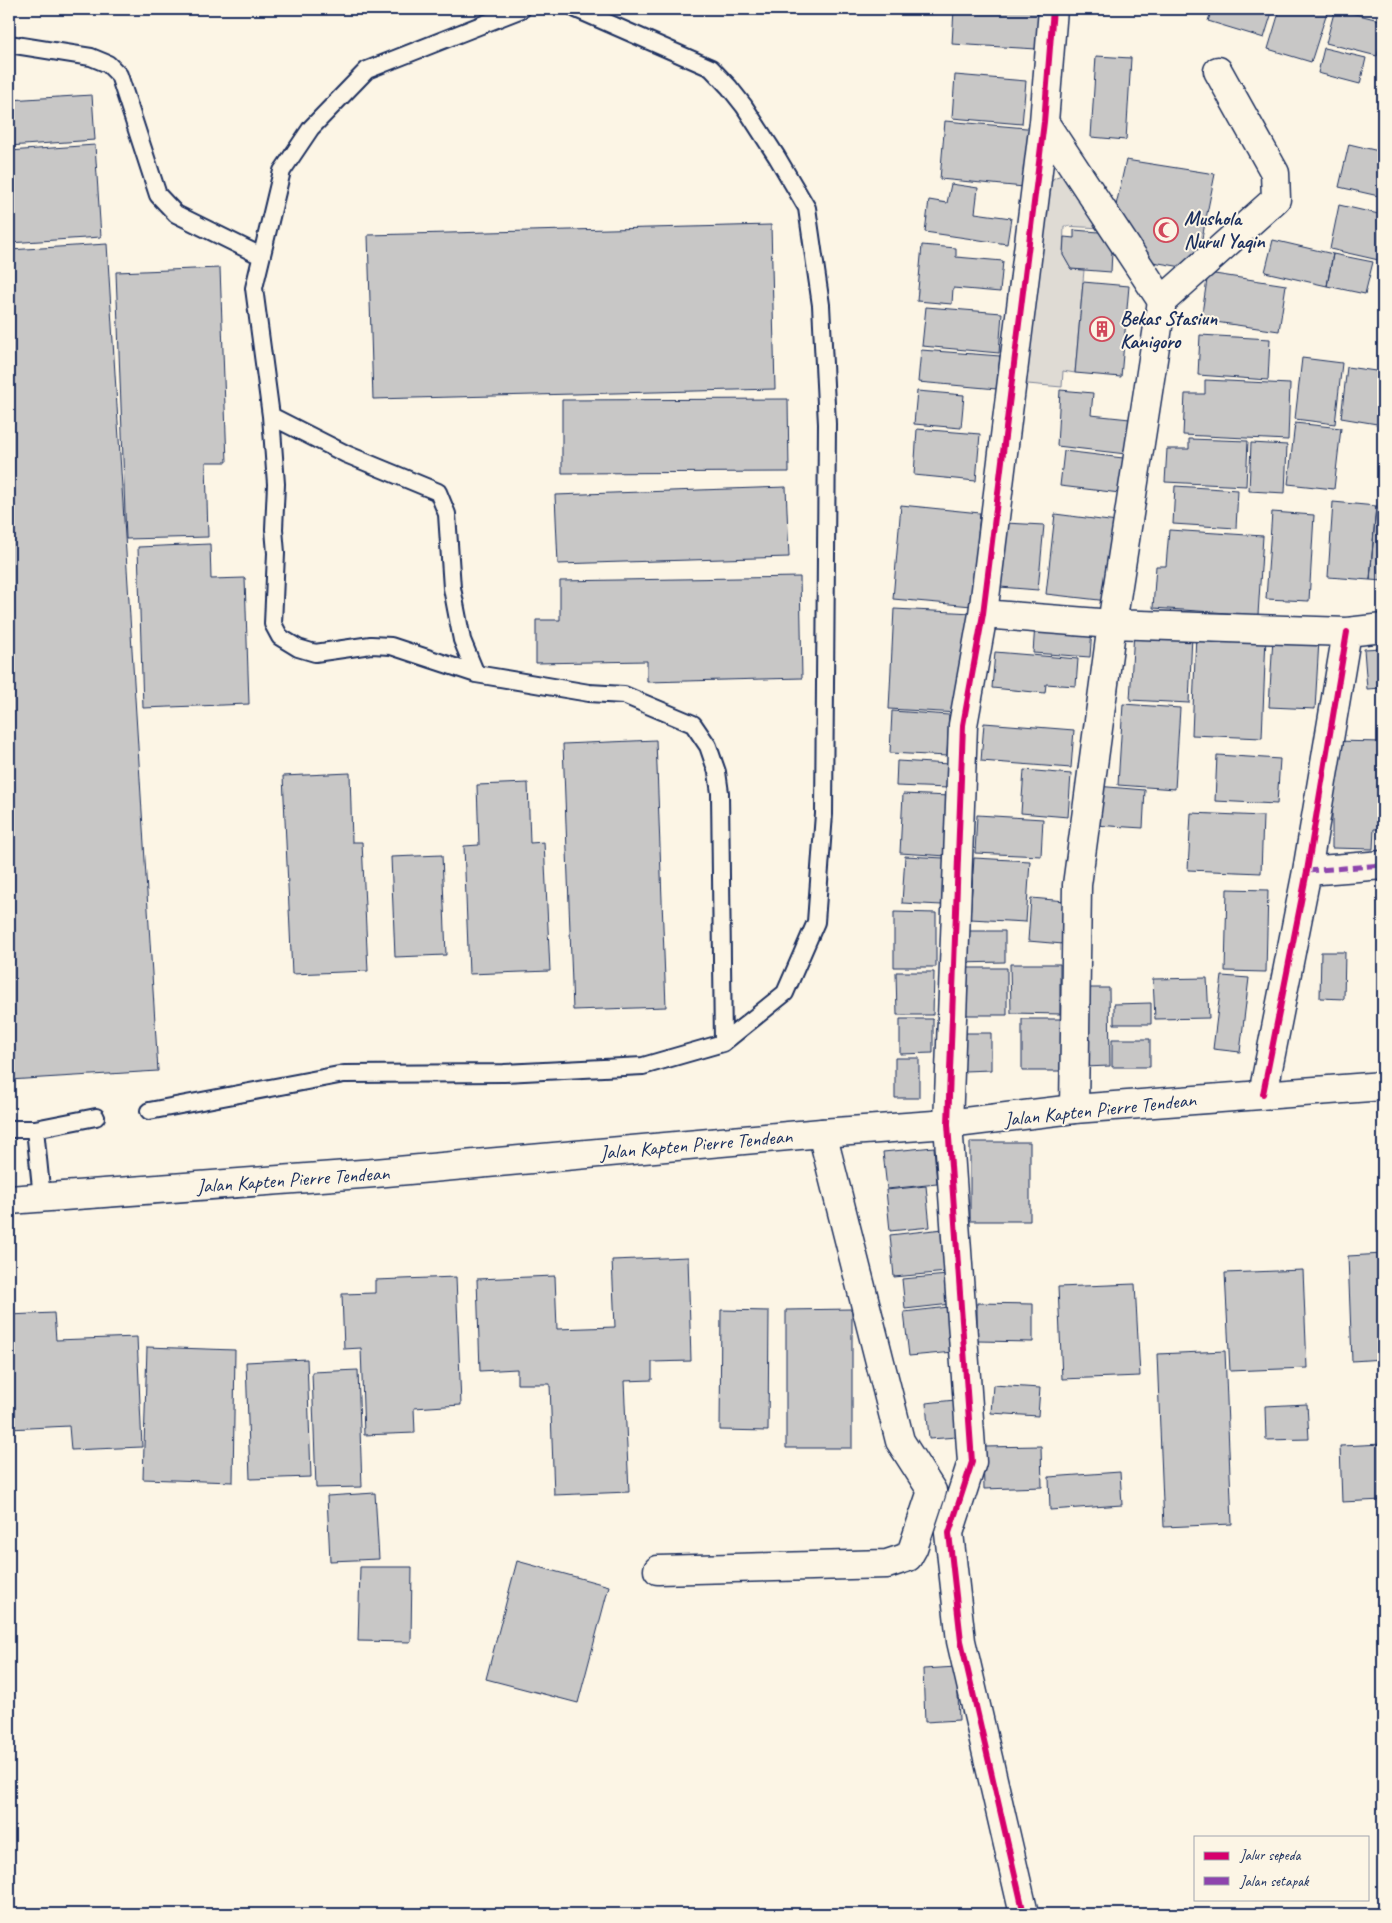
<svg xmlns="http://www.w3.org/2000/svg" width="1392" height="1923" font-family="Caveat,sans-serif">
  <rect width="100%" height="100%" fill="#fcf5e5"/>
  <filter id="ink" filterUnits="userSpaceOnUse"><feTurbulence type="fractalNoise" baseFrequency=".02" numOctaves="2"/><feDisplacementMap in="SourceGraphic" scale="10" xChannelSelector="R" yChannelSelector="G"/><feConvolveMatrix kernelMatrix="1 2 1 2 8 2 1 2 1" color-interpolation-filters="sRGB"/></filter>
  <g filter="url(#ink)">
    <!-- green -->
    <path fill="#dfdbd4" stroke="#7d8599" d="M 1062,175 L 1068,178 L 1102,228 L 1064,226 L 1063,255 L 1071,269 L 1084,270 L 1075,373 L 1063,371 L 1062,387 L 1016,383 L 1050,181 L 1056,177 Z"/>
    <!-- building -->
    <path fill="#c8c7c6" stroke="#1b2f5e" d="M 954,9 L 1039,9 L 1037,49 L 952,44 Z
      M 1212,9 L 1273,9 L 1264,38 L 1208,21 Z
      M 1280,9 L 1328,9 L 1311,62 L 1268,49 Z
      M 1335,9 L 1383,21 L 1383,35 L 1377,56 L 1326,43 Z
      M 1324,48 L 1366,58 L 1360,84 L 1318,73 Z
      M 1096,56 L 1131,58 L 1126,140 L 1091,137 Z
      M 955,75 L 1026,81 L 1022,124 L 952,118 Z
      M 92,95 L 95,140 L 9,146 L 9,100 Z
      M 945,121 L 1038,129 L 1024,187 L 940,179 Z
      M 1349,144 L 1383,152 L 1383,197 L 1339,187 Z
      M 95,145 L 101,237 L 9,243 L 9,151 Z
      M 1126,160 L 1215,174 L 1198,258 L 1191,257 L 1188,268 L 1141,260 L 1115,210 Z
      M 951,184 L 978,188 L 975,213 L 1011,218 L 1007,244 L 925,232 L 929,200 L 947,203 Z
      M 1339,205 L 1383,215 L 1383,261 L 1330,249 Z
      M 771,225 L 775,389 L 373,399 L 368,235 Z
      M 1074,230 L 1099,232 L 1112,251 L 1111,272 L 1071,269 L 1063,255 L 1064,237 L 1074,238 Z
      M 1273,240 L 1333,254 L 1327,286 L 1265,272 Z
      M 107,244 L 158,1071 L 9,1080 L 9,250 Z
      M 922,245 L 956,248 L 956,257 L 1003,261 L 1000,292 L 953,288 L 952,304 L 917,301 Z
      M 1333,254 L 1373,262 L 1365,294 L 1327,286 Z
      M 220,268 L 227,462 L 206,462 L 208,537 L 126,539 L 116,272 Z
      M 1208,273 L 1286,285 L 1279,331 L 1201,320 Z
      M 1083,282 L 1129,286 L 1121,377 L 1075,373 Z
      M 926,307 L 1002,313 L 999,353 L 922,346 Z
      M 1200,335 L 1270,339 L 1268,380 L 1198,375 Z
      M 921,350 L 1000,356 L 997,389 L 918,382 Z
      M 1302,358 L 1342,363 L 1335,424 L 1295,419 Z
      M 1347,367 L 1383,372 L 1383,425 L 1341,418 Z
      M 1205,380 L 1290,384 L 1288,440 L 1183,435 L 1185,394 L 1205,394 Z
      M 1060,390 L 1093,393 L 1091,415 L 1130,419 L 1126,454 L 1057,446 Z
      M 917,391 L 964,395 L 961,428 L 914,424 Z
      M 788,399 L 789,472 L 562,473 L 562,400 Z
      M 1295,423 L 1341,428 L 1334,489 L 1288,484 Z
      M 917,429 L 980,434 L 976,481 L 914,475 Z
      M 1189,439 L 1248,441 L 1246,486 L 1165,482 L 1167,449 L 1189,449 Z
      M 1251,443 L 1287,445 L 1285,493 L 1249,491 Z
      M 1064,451 L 1123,458 L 1120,493 L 1060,486 Z
      M 1175,486 L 1238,490 L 1236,528 L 1173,524 Z
      M 786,487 L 789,557 L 558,564 L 555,495 Z
      M 1333,502 L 1376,506 L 1370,580 L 1328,577 Z
      M 901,505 L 980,513 L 972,606 L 893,599 Z
      M 1376,506 L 1383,506 L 1383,581 L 1370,580 Z
      M 1272,512 L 1314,515 L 1309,601 L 1266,599 Z
      M 1055,514 L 1117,522 L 1108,601 L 1046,594 Z
      M 1005,523 L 1044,525 L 1038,590 L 1000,587 Z
      M 1169,530 L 1263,536 L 1258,615 L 1153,608 L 1156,566 L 1166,566 Z
      M 210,544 L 211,579 L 245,578 L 249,704 L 143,708 L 138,547 Z
      M 800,577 L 802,678 L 647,682 L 647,661 L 536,663 L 536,620 L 560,620 L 560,581 Z
      M 894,609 L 973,613 L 971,661 L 960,661 L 958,713 L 889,709 Z
      M 1035,624 L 1092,629 L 1090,657 L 1033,653 Z
      M 1134,631 L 1192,635 L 1189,703 L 1130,700 Z
      M 1196,633 L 1266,636 L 1262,738 L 1192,735 Z
      M 1273,637 L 1319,640 L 1315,709 L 1269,707 Z
      M 1383,648 L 1383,688 L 1367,689 L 1364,649 Z
      M 995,652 L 1078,659 L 1076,686 L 1046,684 L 1045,693 L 992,688 Z
      M 1123,704 L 1180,708 L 1175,789 L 1118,785 Z
      M 892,711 L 949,715 L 947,756 L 890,753 Z
      M 984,723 L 1074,730 L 1071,768 L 981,761 Z
      M 656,740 L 666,1007 L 573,1010 L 563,744 Z
      M 1332,741 L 1383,742 L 1383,829 L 1374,829 L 1373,849 L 1332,848 Z
      M 1217,755 L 1280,759 L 1277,804 L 1215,801 Z
      M 897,761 L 950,764 L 949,788 L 896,786 Z
      M 1024,770 L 1071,774 L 1068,817 L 1021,813 Z
      M 350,773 L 352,842 L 362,842 L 368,971 L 292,974 L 283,776 Z
      M 528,783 L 530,843 L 544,842 L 550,971 L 469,974 L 464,846 L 479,845 L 477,785 Z
      M 1096,786 L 1145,790 L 1143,828 L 1094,825 Z
      M 903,794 L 950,796 L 947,856 L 900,853 Z
      M 1191,813 L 1263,816 L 1261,873 L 1188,870 Z
      M 977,815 L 1043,819 L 1041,856 L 975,853 Z
      M 442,855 L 446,955 L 395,957 L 391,857 Z
      M 905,856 L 944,858 L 942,905 L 902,903 Z
      M 974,858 L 1030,861 L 1026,922 L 970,919 Z
      M 1227,889 L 1268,890 L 1266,972 L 1225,971 Z
      M 1031,898 L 1066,901 L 1063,944 L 1028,941 Z
      M 894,912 L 936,913 L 936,967 L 894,967 Z
      M 956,931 L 1005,931 L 1005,962 L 956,963 Z
      M 1321,952 L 1345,952 L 1344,999 L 1320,998 Z
      M 1010,964 L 1060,964 L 1060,1014 L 1011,1013 Z
      M 966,968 L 1007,968 L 1007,1015 L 966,1015 Z
      M 896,972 L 934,972 L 933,1015 L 897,1015 Z
      M 1222,976 L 1249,978 L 1240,1052 L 1213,1049 Z
      M 1207,978 L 1209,1018 L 1155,1019 L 1153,979 Z
      M 1084,988 L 1109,988 L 1110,1066 L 1084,1067 Z
      M 1151,1003 L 1151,1024 L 1114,1024 L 1114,1004 Z
      M 900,1019 L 933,1019 L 933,1053 L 900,1054 Z
      M 1022,1019 L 1062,1019 L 1062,1071 L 1022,1071 Z
      M 964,1033 L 991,1033 L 991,1070 L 964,1071 Z
      M 1112,1039 L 1150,1039 L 1150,1067 L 1112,1067 Z
      M 895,1058 L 919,1058 L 919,1098 L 895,1098 Z
      M 970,1142 L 1030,1142 L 1030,1221 L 970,1221 Z
      M 934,1147 L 937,1184 L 887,1189 L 883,1152 Z
      M 926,1186 L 930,1227 L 890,1231 L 886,1190 Z
      M 943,1229 L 947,1272 L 894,1277 L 890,1235 Z
      M 1383,1254 L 1383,1359 L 1352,1361 L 1348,1256 Z
      M 688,1257 L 691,1361 L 652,1362 L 652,1380 L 624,1381 L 629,1492 L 554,1495 L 550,1384 L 517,1384 L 517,1369 L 480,1371 L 477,1279 L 555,1276 L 557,1329 L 615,1327 L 612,1260 Z
      M 1303,1270 L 1307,1368 L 1230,1371 L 1225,1273 Z
      M 948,1275 L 951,1304 L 905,1309 L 902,1279 Z
      M 456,1277 L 461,1405 L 414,1408 L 415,1433 L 364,1435 L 361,1348 L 344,1349 L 342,1294 L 375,1293 L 375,1280 Z
      M 1135,1284 L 1140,1376 L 1062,1379 L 1058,1287 Z
      M 977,1303 L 1033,1304 L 1033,1342 L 977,1341 Z
      M 949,1307 L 954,1352 L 909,1356 L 904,1312 Z
      M 852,1309 L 852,1448 L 786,1448 L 786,1310 Z
      M 721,1310 L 769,1311 L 768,1431 L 720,1430 Z
      M 54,1313 L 56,1340 L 137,1337 L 142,1447 L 71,1450 L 69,1426 L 9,1429 L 9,1315 Z
      M 147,1347 L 235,1350 L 233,1482 L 143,1479 Z
      M 1225,1351 L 1232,1524 L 1164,1527 L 1157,1354 Z
      M 307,1359 L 311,1477 L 250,1479 L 246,1362 Z
      M 358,1370 L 362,1487 L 316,1488 L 312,1372 Z
      M 993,1385 L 1040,1388 L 1038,1416 L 991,1413 Z
      M 955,1400 L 958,1437 L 929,1439 L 926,1403 Z
      M 1307,1404 L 1309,1439 L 1266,1440 L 1265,1406 Z
      M 1383,1444 L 1383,1500 L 1342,1502 L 1340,1446 Z
      M 1041,1446 L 1042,1487 L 984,1489 L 983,1447 Z
      M 1120,1472 L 1122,1505 L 1050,1510 L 1049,1477 Z
      M 375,1493 L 379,1559 L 330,1561 L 327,1496 Z
      M 517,1561 L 609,1586 L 578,1703 L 486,1679 Z
      M 360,1567 L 412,1567 L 411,1642 L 358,1641 Z
      M 957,1667 L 959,1720 L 925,1722 L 923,1669 Z"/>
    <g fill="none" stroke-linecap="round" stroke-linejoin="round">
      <defs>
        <path id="lane" d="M 522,9 L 367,70 L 311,128 L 282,171 L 254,288 L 271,416 L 276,484 L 274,529 L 276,553 L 273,624 L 280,637 L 298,648 L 315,653 L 371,645 L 391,646 L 476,674 L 589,693 L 624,695 L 693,724 L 708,746 L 717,772 L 720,793 L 723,1043
          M 9,44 L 91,57 L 108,64 L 119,75 L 158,195 L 176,214 L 261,256
          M 271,416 L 346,454 L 438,492 L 447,514 L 452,588 L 462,640 L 476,674
          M 149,1111 L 344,1074 L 504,1073 L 643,1066 L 723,1043 L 785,993 L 816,922 L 824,814 L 827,424 L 821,305 L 807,208 L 777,157 L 744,106 L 729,87 L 711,68 L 576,9
          M 9,1129 L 35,1129 L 96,1117
          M 35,1129 L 42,1198"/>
        <path id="street" d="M 1044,122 L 1162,301
          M 983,614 L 1112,624 L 1347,632 L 1383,628
          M 1307,871 L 1383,865
          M 1263,1094 L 1307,871 L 1347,632
          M 1074,1109 L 1077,885 L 1112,624 L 1162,301 L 1276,199 L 1275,173 L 1218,71
          M 658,1570 L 887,1564 L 908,1557 L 913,1548 L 932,1491 L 900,1441 L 822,1133
          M 1024,1914 L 961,1641 L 949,1533 L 972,1462 L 948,1124 L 963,725 L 983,614 L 1044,122 L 1053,9"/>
        <path id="secondary" d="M 9,1200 L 375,1173 L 822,1133 L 948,1124 L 1074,1109 L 1383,1086"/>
      </defs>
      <!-- lane casing -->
      <use href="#lane" stroke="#1b2f5e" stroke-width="20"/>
      <!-- street casing -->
      <use href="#street" stroke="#1b2f5e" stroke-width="31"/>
      <!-- secondary casing -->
      <use href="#secondary" stroke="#1b2f5e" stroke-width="31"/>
      <!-- lane -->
      <use href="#lane" stroke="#fcf5e5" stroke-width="16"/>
      <!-- street -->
      <use href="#street" stroke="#fcf5e5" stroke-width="28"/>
      <!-- secondary -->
      <use href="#secondary" stroke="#fcf5e5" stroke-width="28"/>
      <!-- quiet -->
      <path stroke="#8e44ad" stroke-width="5" stroke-dasharray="10 5" stroke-linecap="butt" d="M 1307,871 L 1383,865"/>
      <defs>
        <path id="cycleway" d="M 1263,1094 L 1307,871 L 1347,632
          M 1024,1914 L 961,1641 L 949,1533 L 972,1462 L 948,1124 L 963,725 L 983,614 L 1044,122 L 1053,9"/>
      </defs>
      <!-- cycleway casing -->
      <use href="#cycleway" stroke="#fcf5e5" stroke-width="9"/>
      <!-- cycleway -->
      <use href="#cycleway" stroke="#d6006c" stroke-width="6"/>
    </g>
  </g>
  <!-- icons -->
  <defs>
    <symbol id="mosque-ring" viewBox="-11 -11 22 22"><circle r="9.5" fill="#fcf5e5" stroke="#d1495b" stroke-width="1.5"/><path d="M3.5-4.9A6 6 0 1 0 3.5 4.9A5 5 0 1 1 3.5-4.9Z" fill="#d1495b"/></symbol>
    <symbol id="building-ring" viewBox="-11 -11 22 22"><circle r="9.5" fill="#fcf5e5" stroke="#d1495b" stroke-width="1.5"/><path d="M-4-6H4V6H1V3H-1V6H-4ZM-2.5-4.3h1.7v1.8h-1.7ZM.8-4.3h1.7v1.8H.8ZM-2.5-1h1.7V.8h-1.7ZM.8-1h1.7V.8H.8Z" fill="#d1495b"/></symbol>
  </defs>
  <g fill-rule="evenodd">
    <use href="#mosque-ring" x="1152" y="216" width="28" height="28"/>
    <use href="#building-ring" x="1088" y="315" width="28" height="28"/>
  </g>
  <g text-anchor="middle" stroke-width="4" stroke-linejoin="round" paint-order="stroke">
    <!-- poi labels -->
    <g font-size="20" font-weight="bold" fill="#1b2f5e" stroke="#fcf5e5" text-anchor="start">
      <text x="1184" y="225">Mushola<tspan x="1184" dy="23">Nurul Yaqin</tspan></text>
      <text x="1120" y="325">Bekas Stasiun<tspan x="1120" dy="23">Kanigoro</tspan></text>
    </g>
    <!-- street labels -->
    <g font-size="20" fill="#1b2f5e" stroke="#fcf5e5">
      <text transform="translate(1100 1109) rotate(-6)" y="7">Jalan Kapten Pierre Tendean</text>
      <text transform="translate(696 1144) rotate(-5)" y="7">Jalan Kapten Pierre Tendean</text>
      <text transform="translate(293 1179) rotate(-4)" y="7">Jalan Kapten Pierre Tendean</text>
    </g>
  </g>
  <!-- margin -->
  <rect width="1392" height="1923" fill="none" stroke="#fcf5e5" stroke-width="30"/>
  <rect x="15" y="15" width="1362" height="1893" fill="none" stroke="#1b2f5e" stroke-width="2" filter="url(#ink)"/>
  <!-- legend -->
  <rect x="1194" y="1836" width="175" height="65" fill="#fcf5e5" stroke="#a2a6af"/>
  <rect x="1204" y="1852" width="25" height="8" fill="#d6006c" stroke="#a2a6af"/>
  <text x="1240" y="1860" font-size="15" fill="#1b2f5e">Jalur sepeda</text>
  <rect x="1204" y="1877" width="25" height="8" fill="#8e44ad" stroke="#a2a6af"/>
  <text x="1240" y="1886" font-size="15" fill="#1b2f5e">Jalan setapak</text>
</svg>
